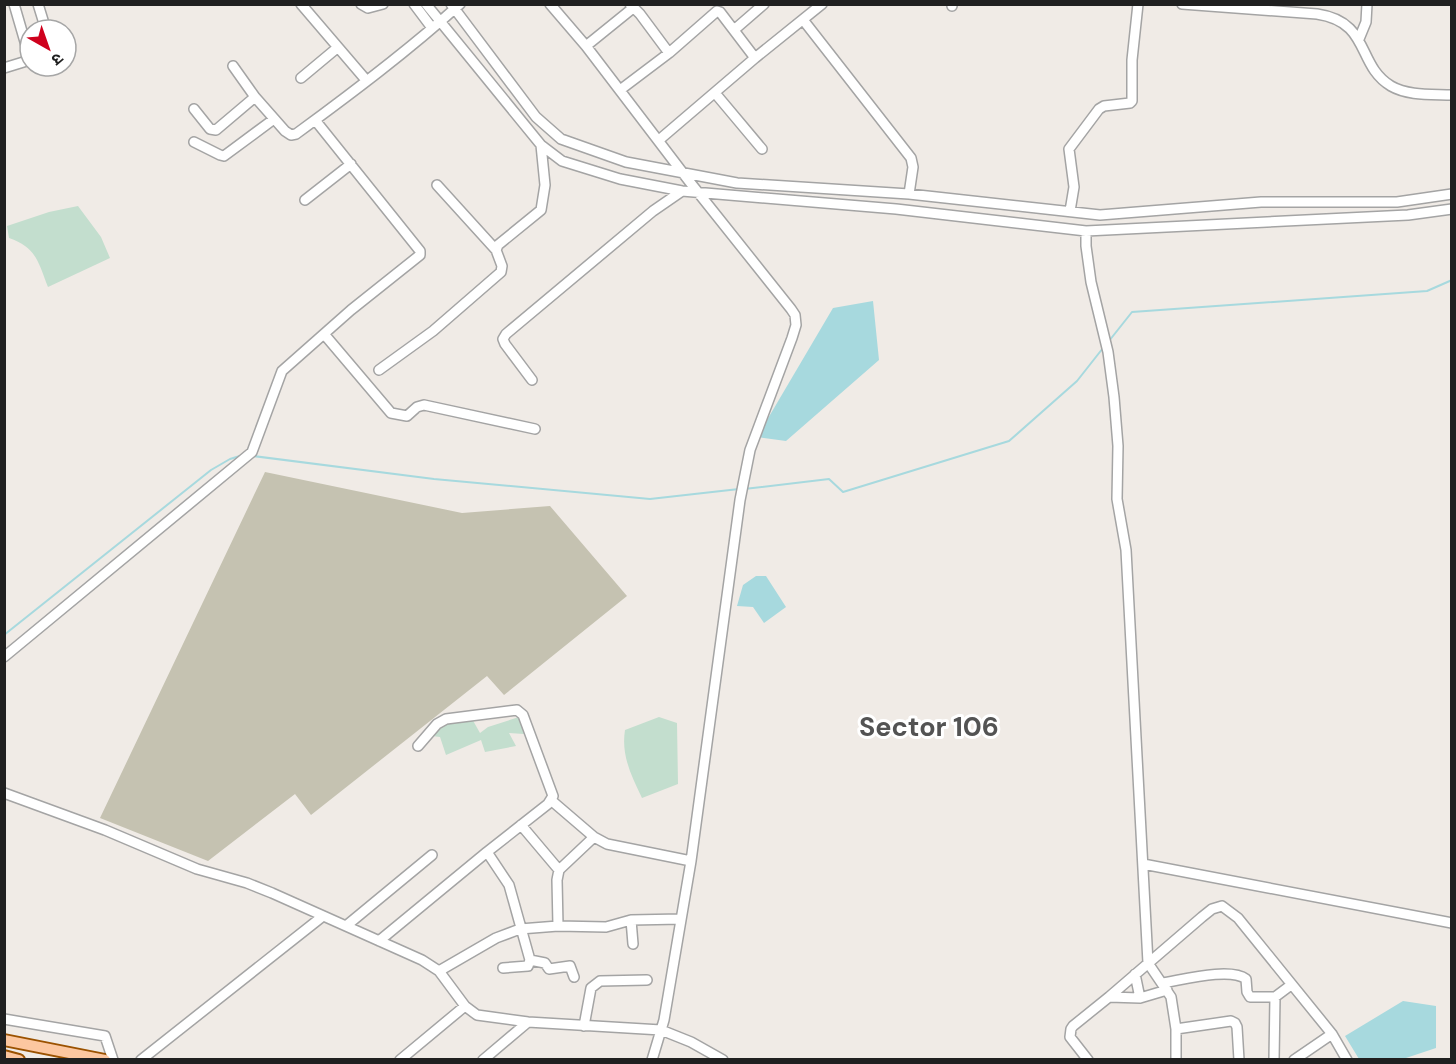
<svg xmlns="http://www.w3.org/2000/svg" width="1456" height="1064" font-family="'DM Sans','Noto Sans Devanagari',sans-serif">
  <rect width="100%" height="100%" fill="#f0ebe6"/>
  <!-- construction -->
  <path fill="#c5c2b1" d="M 265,472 L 462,513 L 550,506 L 627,596 L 504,695 L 487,676 L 311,815 L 295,794 L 208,861 L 100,818 Z"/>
  <!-- wetland -->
  <path fill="#c3dece" d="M 78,206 L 101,237 L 110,258 L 48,287 C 38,262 37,248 9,238 L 7,226 L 49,212 Z
    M 471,717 L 480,733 L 488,727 L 519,717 L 524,734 L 509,733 L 516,746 L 485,752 L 481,740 L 446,755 L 440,737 L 432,736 L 441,724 Z
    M 659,717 L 677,723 L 678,784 L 642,798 C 631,775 621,755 625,730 Z"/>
  <!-- water -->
  <path fill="#a7d9de" d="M 873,301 L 879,360 L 786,441 L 757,437 L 833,308 Z
    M 756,576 L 766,576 L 786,607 L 764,623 L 753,607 L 737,606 L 743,585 Z
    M 1403,1001 L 1436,1006 L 1436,1048 L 1403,1059 L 1359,1059 L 1345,1036 Z"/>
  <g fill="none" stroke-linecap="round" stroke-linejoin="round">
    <!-- stream -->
    <path stroke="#a7d9de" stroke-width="2" d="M 1109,341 L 1132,312 L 1427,291 L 1452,280
      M 253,456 L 434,479 L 650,499 L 739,489
      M 744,489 L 829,479 L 843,492 L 1009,441 L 1077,381 L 1103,348
      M 4,635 L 211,470 L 230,459 L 243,455"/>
    <defs>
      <path id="minor" d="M 14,4 L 30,59
        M 38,4 L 46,30
        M 301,4 L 366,80
        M 361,4 L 368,8 L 383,4
        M 414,4 L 432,28
        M 426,4 L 541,145 L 562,161 L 620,179 L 682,191 L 896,209 L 1086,231 L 1408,215 L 1452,209
        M 451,4 L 536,117 L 561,139 L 626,162 L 737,183 L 909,194 L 1100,215 L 1261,202 L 1397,202 L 1452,194
        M 550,4 L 586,46 L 689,181 L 791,309 L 795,315 L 796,325 L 792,338 L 750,450 L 740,500 L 691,861 L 664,1020 L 652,1060
        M 630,4 L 640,14 L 669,53
        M 952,4 L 952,6
        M 1182,4 L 1317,14 C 1371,22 1356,65 1391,86 C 1408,96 1432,94 1452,95
        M 804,21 L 911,158 L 913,167 L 909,194
        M 734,30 L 764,4
        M 1359,39 L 1366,22 L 1367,4
        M 586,46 L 633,8
        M 233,66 L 255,97 L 285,131 L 291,135 L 296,134 C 352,93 408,51 460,4
        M 4,68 L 30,60
        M 301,78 L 337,48
        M 620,90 L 669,53 L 717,11 L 720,12 L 755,58
        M 715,93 L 762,149
        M 194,109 L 210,129 L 216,130 L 255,97
        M 659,140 L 755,58 L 822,4
        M 194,142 L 220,155 L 224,156 L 274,119
        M 437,185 L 496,250
        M 305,200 L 351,164
        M 1070,211 L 1074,187 L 1069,149 L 1099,109 L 1104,106 L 1130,103 L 1132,101 L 1132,60 L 1138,4
        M 1086,231 L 1086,246 L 1091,282 L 1108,352 L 1114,397 L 1118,446 L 1117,499 L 1126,550 L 1148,963 L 1171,997 L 1176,1029 L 1176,1060
        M 324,334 L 391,413 L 407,416 L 417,407 L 424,405 L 535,429
        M 379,370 L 433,331 L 501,272 L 502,266 L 496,250 L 498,245 L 541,210 L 545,185 L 541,145
        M 532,380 L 505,344 L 503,339 L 506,334 L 653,211 L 682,191
        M 4,657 L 252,452 L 282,371 L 351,310 L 420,255 L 420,251 L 315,120
        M 4,793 L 105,830 L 197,869 L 247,883 L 272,893 L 422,960 L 439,971 L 465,1006 L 477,1015 L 528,1022 L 661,1030 L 691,1042 L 723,1060
        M 552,801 L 594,837 L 607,844 L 691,861
        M 521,825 L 559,870
        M 487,852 L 509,885 L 530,960 L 528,966 L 503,968
        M 1143,864 L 1452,923
        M 631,920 L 633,944
        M 346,926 L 432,855
        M 558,926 L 557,880 L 559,870 L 594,837
        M 379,941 L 487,852 L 548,804 L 553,796 L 523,715 L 517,710 L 446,719 L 437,724 L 418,746
        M 530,960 L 545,963 L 549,969 L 570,966 L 574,977
        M 439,971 L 496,938 L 520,929 L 558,926 L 606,927 L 631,920 L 681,919
        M 1135,974 L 1140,998
        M 1162,983 C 1182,980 1230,967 1246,979 L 1247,992 L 1250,997 L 1275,997
        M 1109,997 L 1140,998 L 1167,990
        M 4,1019 L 105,1036 L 113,1060
        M 584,1026 L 591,988 L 600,981 L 647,980
        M 1176,1029 L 1231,1021 L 1235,1023 L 1237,1027 L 1239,1060
        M 141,1060 L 323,916
        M 400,1060 L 465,1006
        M 483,1060 L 528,1022
        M 1088,1060 L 1070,1037 L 1071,1029 L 1073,1026 L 1109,997 L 1202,917 L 1212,909 L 1222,906 L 1238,918 L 1332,1034 L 1347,1060
        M 1274,1060 L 1275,997 L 1291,985
        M 1294,1060 L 1332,1034"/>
      <path id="major" d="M 4,1040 L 105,1060
        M 4,1056 L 19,1060"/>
    </defs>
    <!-- minor casing -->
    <use href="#minor" stroke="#a4a4a4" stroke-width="12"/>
    <!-- major casing -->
    <use href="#major" stroke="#9b5200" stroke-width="14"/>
    <!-- minor -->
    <use href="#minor" stroke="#fff" stroke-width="9"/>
    <!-- major -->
    <use href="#major" stroke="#fcc7a0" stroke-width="10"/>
  </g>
  <g text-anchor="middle" stroke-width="6" stroke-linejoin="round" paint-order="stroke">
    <!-- district labels -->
    <g font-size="27" font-weight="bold" fill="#535353" stroke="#fff">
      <text x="929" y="736">Sector 106</text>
    </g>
  </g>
  <!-- border -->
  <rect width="1456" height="1064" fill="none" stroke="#202020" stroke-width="12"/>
  <!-- north arrow -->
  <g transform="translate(48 48) rotate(140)"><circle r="28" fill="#ffffff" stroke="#a6a6a6" stroke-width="1.5"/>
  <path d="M0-4.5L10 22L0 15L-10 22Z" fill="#cf011d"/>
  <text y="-9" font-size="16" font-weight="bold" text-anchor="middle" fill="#202020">उ</text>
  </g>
</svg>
